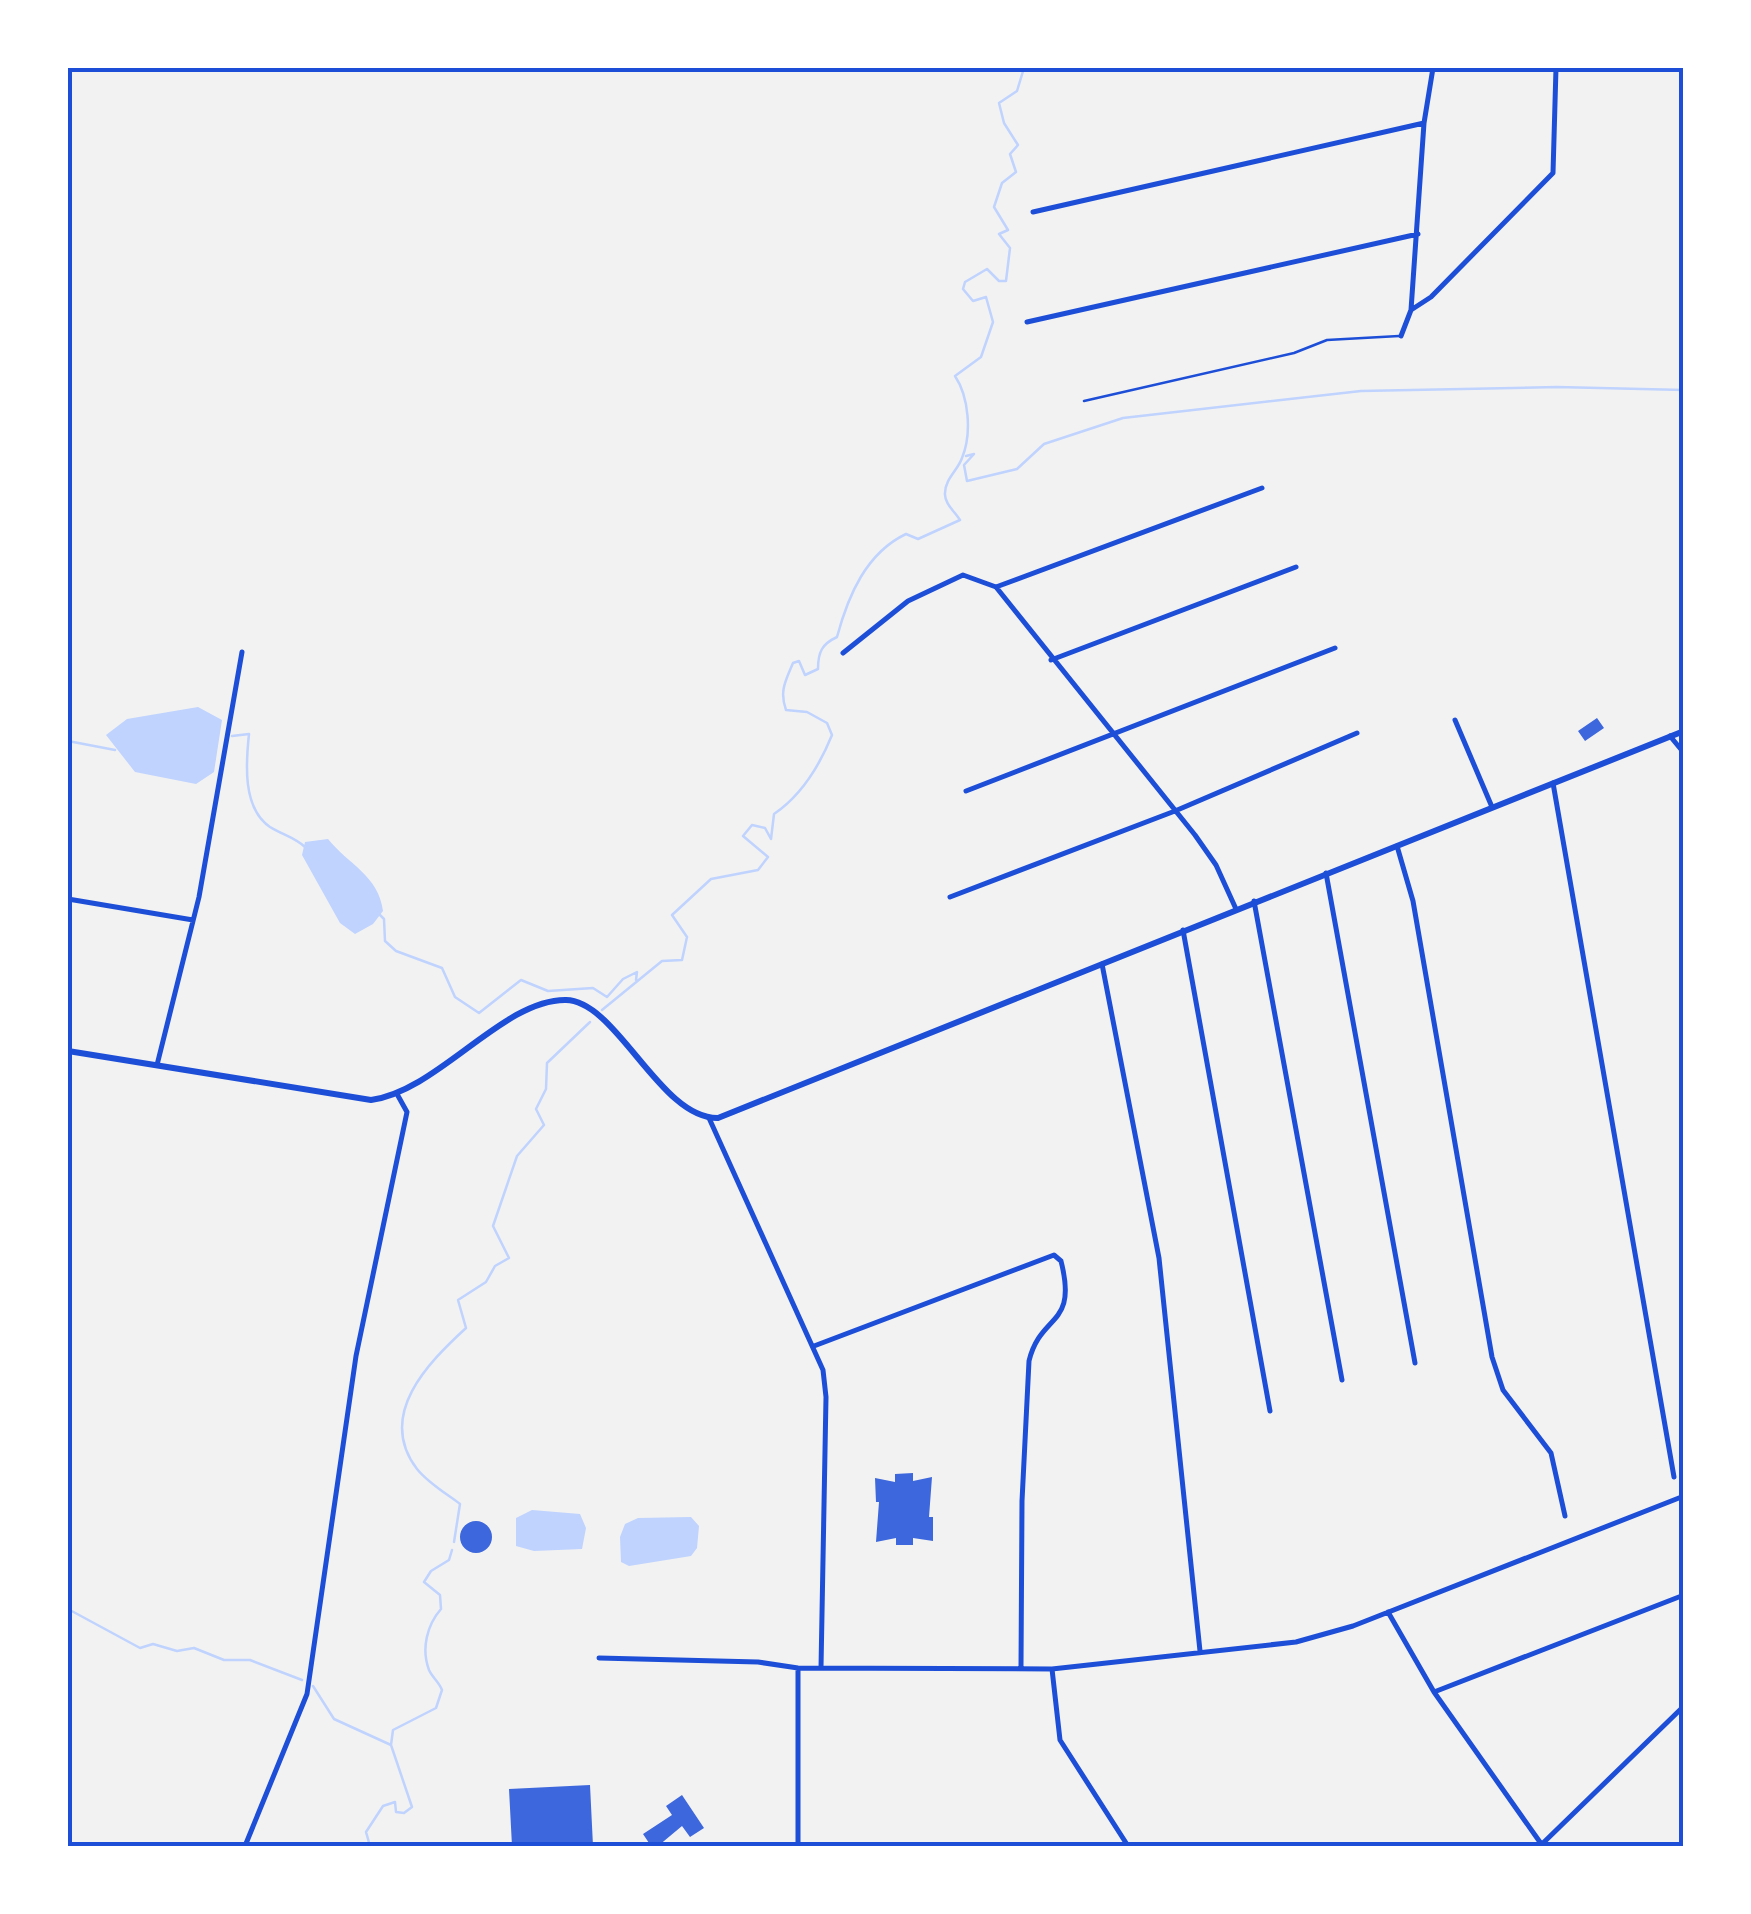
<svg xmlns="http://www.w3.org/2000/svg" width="1751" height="1914" font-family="Overpass,sans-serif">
  <rect width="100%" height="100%" fill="#f2f2f2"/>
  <!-- water -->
  <path fill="#bfd3fe" d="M 198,707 L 222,720 L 214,772 L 196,784 L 135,772 L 106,735 L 127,719 Z
    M 328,839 C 348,864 379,876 383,911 L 373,924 L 355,934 L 340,923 L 302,855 L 305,842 Z
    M 532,1510 L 580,1514 L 586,1528 L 582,1549 L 534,1551 L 516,1546 L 516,1518 Z
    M 691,1517 L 699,1526 L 697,1548 L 691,1556 L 629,1566 L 621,1562 L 620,1537 L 625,1524 L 638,1518 Z"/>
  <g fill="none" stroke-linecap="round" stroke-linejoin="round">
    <!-- stream -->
    <path stroke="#bfd3fe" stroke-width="2.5" d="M 966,456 L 974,454 L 964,465 L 967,481 L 1017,469 L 1044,444 L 1123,418 L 1361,391 L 1557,387 L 1684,390
      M 232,736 L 249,734 C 246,762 242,808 270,827 C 283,835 294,837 305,847
      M 68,741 L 115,750
      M 378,913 L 384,919 L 385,941 L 396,951 L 442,968 L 455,997 L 479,1013 L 521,980 L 548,991 L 593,988 L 607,997 L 623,979 L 637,972 L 636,980
      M 602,1010 L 662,961 L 682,960 L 687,937 L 672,915 L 711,879 L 758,870 L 768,857 L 743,836 L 752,825 L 765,828 L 771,839 L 774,814 C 802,795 819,767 832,735 L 827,723 L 807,712 L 786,710 C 779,691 786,680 793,663 L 799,661 L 805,675 L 818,669 C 818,652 822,644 837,637 C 848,596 866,553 906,534 L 918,539 L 960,520 C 955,512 944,503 945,493 C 945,479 958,470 962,458 C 972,434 969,397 955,376 L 981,357 L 993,322 L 986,297 L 973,301 L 963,289 L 965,282 L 987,269 L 999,281 L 1006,281 L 1010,248 L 999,234 L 1008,230 L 994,207 L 1002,183 L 1016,172 L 1010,154 L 1018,145 L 1004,123 L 999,103 L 1017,91 L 1024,68
      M 454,1542 L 460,1504 C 447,1494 428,1483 417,1469 C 376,1415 428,1363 466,1328 L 458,1300 L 486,1282 L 495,1266 L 509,1258 L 493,1226 L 517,1156 L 544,1125 L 536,1109 L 546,1089 L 547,1063 L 590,1022
      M 68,1609 L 140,1648 L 153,1644 L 177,1651 L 194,1648 L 224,1660 L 250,1660 L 302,1680
      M 313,1686 L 334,1719 L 391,1745
      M 370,1846 L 366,1832 L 383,1806 L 395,1802 L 396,1812 L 404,1813 L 412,1807 L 391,1745 L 393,1730 L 436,1708 L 442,1690 C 439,1682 432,1677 429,1670 C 421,1649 427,1625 441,1609 L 440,1595 L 424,1582 L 431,1571 L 449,1560 L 452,1550"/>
  </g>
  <!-- building -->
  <path fill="#3d67dc" d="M 1597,718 L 1604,728 L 1585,741 L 1578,731 Z
    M 913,1473 L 913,1481 L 932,1477 L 929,1517 L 933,1517 L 933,1541 L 913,1538 L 913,1545 L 896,1545 L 896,1538 L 876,1542 L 879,1502 L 876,1502 L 875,1478 L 895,1482 L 895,1474 Z
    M460 1537a16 16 0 1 1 32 0a16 16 0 1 1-32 0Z
    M 590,1785 L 593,1846 L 512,1846 L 509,1789 Z
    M 682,1795 L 704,1828 L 690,1837 L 682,1826 L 658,1846 L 651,1846 L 643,1834 L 672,1815 L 666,1806 Z"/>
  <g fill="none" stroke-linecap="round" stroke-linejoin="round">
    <!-- service -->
    <path stroke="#1d4ed8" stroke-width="2.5" d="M 1084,401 L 1294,353 L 1327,340 L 1399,336"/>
    <!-- minor -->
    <path stroke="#1d4ed8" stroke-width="5" d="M 1033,212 L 1424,123
      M 1411,310 L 1431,297 L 1553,173 L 1556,68
      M 1027,322 L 1418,234
      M 1401,336 L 1411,310 L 1424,123 L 1433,68
      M 996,587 L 1262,488
      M 843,653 L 908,601 L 963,575 L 996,587 L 1195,835 L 1216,865 L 1236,909
      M 1051,660 L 1296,567
      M 1455,720 L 1492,807
      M 1670,736 L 1684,753
      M 1553,783 L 1674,1477
      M 966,791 L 1335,648
      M 1397,846 L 1413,901 L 1492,1357 L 1503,1390 L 1551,1453 L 1565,1516
      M 1326,873 L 1415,1363
      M 950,897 L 1175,811 L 1357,733
      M 68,899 L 193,920
      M 1254,901 L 1342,1380
      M 1183,930 L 1270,1411
      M 1102,964 L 1159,1258 L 1200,1651
      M 157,1065 L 199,897 L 242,652
      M 709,1118 L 823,1370 L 826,1397 L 821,1668
      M 814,1346 L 1054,1255 L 1061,1261 C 1078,1328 1041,1312 1029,1361 L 1022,1501 L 1021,1667
      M 1388,1612 L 1434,1692 L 1684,1595
      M 599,1658 L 758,1662 L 798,1668 L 1052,1669 L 1296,1642 L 1353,1626 L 1684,1496
      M 1052,1669 L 1060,1740 L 1128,1846
      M 1434,1692 L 1542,1845
      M 245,1846 L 307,1694 L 356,1356 L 407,1112 L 397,1094
      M 798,1846 L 798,1668
      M 1540,1846 L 1684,1706"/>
    <!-- tertiary -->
    <path stroke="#1d4ed8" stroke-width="6" d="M 68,1051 L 371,1100 C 438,1091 503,999 566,1000 C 617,1001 660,1119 718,1118 L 1684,731"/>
  </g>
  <!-- border -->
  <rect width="1751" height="1914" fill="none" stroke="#ffffff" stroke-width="140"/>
  <rect x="70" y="70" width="1611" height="1774" fill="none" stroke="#1d4ed8" stroke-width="4"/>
</svg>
